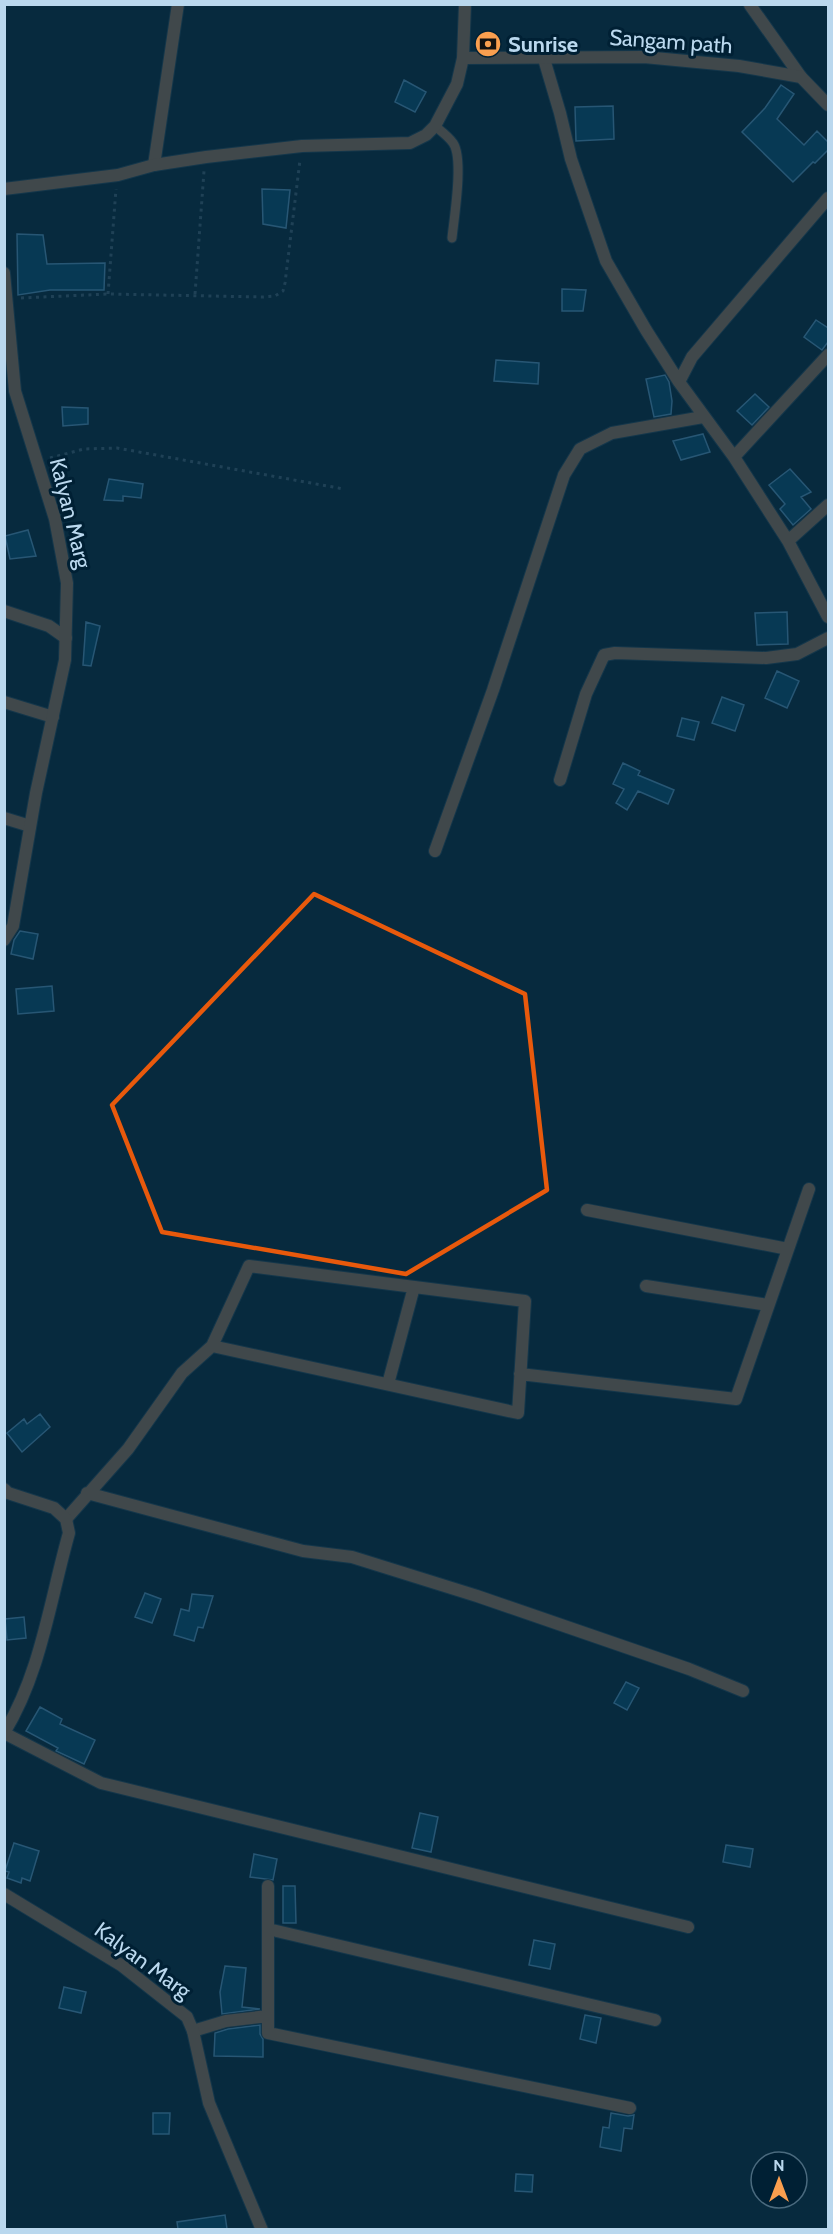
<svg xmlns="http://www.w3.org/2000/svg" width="833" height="2234" font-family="Cabin,sans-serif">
  <rect width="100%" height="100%" fill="#072a3e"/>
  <!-- building -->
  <path fill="#074c70" stroke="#4e8cb5" stroke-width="1.5" d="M 404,80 L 426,92 L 415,112 L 395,102 Z
    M 781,85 L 794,94 L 777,119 L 804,145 L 817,131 L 828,142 L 828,150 L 815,163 L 813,162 L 793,182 L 742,132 L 765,108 Z
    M 613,106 L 614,139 L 576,141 L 575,107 Z
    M 262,189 L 290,190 L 286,228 L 263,224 Z
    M 17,234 L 43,235 L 47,264 L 105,263 L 104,290 L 50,290 L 18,295 Z
    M 562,289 L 586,290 L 583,311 L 562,311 Z
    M 816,320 L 828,328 L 828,342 L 822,350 L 804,337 Z
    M 496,360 L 539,363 L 538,384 L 494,381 Z
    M 665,375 L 669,382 L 672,401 L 671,414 L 654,417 L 646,379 Z
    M 755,394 L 769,407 L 752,425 L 737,411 Z
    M 62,407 L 88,408 L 88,424 L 63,426 Z
    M 703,434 L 710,452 L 681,460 L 673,441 Z
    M 790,469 L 811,492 L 801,497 L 811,509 L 793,525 L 780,509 L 785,504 L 769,485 Z
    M 109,479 L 143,484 L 141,498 L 123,496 L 123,501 L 104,500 Z
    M 28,530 L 36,556 L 10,559 L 5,536 Z
    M 787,612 L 788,644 L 757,645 L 755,613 Z
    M 86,622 L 100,626 L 91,666 L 83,665 Z
    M 777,671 L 799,681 L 787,708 L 765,698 Z
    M 722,697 L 744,705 L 735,731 L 712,723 Z
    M 682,718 L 699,722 L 694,740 L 677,736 Z
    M 623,763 L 640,771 L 638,775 L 674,790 L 668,804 L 638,791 L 627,810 L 616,803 L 624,789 L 613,784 Z
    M 20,931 L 38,934 L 33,959 L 11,954 L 14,940 Z
    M 52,986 L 54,1011 L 18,1014 L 16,989 Z
    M 40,1414 L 50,1427 L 22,1452 L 7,1433 L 24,1419 L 27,1424 Z
    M 145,1593 L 161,1599 L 152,1623 L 135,1617 Z
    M 192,1594 L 213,1596 L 203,1628 L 198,1627 L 194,1641 L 174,1635 L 181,1609 L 189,1611 Z
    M 24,1617 L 26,1638 L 7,1640 L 5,1619 Z
    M 626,1682 L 639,1688 L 627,1710 L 614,1703 Z
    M 40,1707 L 62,1719 L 60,1724 L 95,1740 L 84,1764 L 56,1751 L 58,1748 L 26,1731 Z
    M 420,1813 L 438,1817 L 431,1852 L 412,1848 Z
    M 14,1843 L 39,1851 L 30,1881 L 22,1878 L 21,1883 L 7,1878 L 9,1872 L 5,1871 Z
    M 726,1845 L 753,1849 L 750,1867 L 723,1862 Z
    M 254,1854 L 277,1859 L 273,1880 L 250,1877 Z
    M 283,1886 L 295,1886 L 296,1923 L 283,1923 Z
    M 534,1940 L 555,1944 L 550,1969 L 529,1965 Z
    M 225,1966 L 246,1968 L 242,2007 L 260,2009 L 222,2014 L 220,1992 Z
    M 64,1987 L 86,1992 L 81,2013 L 59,2008 Z
    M 585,2015 L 601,2018 L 596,2043 L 580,2039 Z
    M 260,2025 L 260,2034 L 263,2039 L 263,2057 L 214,2056 L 215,2033 L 228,2029 Z
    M 153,2113 L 170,2113 L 169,2134 L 153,2134 Z
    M 611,2113 L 628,2116 L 634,2115 L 632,2129 L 624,2128 L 621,2151 L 600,2147 L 603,2127 L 609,2128 Z
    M 516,2174 L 533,2175 L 532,2192 L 515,2191 Z
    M 225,2215 L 227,2229 L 178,2229 L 177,2222 Z"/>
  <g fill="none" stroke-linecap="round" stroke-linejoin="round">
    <defs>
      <path id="service" d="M 435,126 C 441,131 449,137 453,143 C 464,158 454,218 452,238"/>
      <path id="minor" d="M 750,5 L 801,77
        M 544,59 L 560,113 L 571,159 L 606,261 L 646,330 L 679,382 L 734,457 L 788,541 L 828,617
        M 154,165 L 178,4
        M 679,382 L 692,357 L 828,198
        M 734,457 L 828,355
        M 788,541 L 828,505
        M 4,611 L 49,626 L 66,638
        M 4,702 L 53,717
        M 560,780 L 586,694 L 604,655 L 615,653 L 766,658 L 797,654 L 828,638
        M 4,818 L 30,826
        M 435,851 L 493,690 L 564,475 L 580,449 L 612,433 L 703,417
        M 587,1210 L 788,1249
        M 646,1286 L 768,1305
        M 520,1374 L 736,1399 L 809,1189
        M 388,1384 L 414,1287
        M 87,1493 L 303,1551 L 352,1557 L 477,1596 L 689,1669 L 743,1691
        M 66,1519 L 128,1449 L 182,1373 L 212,1346 L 249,1266 L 525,1301 L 518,1413 L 212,1346
        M 4,1733 L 101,1783 L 688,1927
        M 268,1886 L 268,2033 L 630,2108
        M 268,1929 L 655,2020
        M 193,2031 L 226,2021 L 268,2016"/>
      <path id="tertiary" d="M 463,58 L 644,57 L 739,66 L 801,77 L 828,105
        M 4,189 L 118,175 L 154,165 L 206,157 L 302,146 L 410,143 L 426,135 L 435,126 L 457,84 L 463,58 L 465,4
        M 4,273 L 15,391 L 55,519 L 67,583 L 65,660 L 36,793 L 13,926 L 4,940
        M 4,1489 L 8,1493 L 54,1508 L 66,1519 L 69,1533 C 50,1600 41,1673 4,1733
        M 4,1894 L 121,1965 L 187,2017 L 193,2031 L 209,2103 L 262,2230"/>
    </defs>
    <!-- service casing -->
    <use href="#service" stroke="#24465a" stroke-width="11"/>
    <!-- minor casing -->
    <use href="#minor" stroke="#24465a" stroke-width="14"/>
    <!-- tertiary casing -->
    <use href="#tertiary" stroke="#24465a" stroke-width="14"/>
    <!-- path -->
    <path stroke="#3d5e73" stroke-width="3" stroke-dasharray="3 4.5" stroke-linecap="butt" d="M 108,294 L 116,189
      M 195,294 L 204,171
      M 21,298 L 108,294 L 263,297 L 275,296 L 283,291 L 285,283 L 300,160
      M 50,458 L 84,449 L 117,448 L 344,489"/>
    <!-- service -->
    <use href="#service" stroke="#856d5b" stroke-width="9"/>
    <!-- minor -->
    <use href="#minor" stroke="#856d5b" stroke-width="12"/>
    <!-- tertiary -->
    <use href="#tertiary" stroke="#856d5b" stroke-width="12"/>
  </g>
  <!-- marked area -->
  <path d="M0 0H833V2234H0ZM 314,894 L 525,994 L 547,1190 L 406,1274 L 162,1232 L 112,1105 Z" fill="#072a3e" fill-opacity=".55" fill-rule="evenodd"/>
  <path fill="none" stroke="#e8590c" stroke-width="4.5" stroke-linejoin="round" d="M 314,894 L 525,994 L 547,1190 L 406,1274 L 162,1232 L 112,1105 Z"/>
  <!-- icons -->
  <defs>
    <symbol id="bank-disc" viewBox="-11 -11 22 22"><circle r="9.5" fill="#fa9f4f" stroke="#002034"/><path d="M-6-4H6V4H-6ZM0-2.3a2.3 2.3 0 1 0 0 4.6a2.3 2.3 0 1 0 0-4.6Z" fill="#111"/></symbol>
  </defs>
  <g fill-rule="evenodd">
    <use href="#bank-disc" x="473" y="29" width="30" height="30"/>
  </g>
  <g text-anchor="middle" stroke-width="6" stroke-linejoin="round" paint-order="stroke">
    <!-- street labels -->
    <g font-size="22" fill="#bad8ee" stroke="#002034">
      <text transform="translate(671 41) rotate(4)" y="8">Sangam path</text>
      <text transform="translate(71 513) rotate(76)" y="8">Kalyan Marg</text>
      <text transform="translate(143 1960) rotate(36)" y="8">Kalyan Marg</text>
    </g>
    <!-- poi labels -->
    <g font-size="22" font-weight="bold" fill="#bad8ee" stroke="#002034" text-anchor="start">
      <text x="508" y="52">Sunrise</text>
    </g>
  </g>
  <!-- border -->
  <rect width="833" height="2234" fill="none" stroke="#bad8ee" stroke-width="12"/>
  <!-- north arrow -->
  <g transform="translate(779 2180)"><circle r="28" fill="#002034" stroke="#4a6a7e" stroke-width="1.5"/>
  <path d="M0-4.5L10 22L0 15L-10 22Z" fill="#fa9f4f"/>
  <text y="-9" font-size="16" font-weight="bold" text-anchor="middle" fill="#bad8ee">N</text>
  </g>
</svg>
